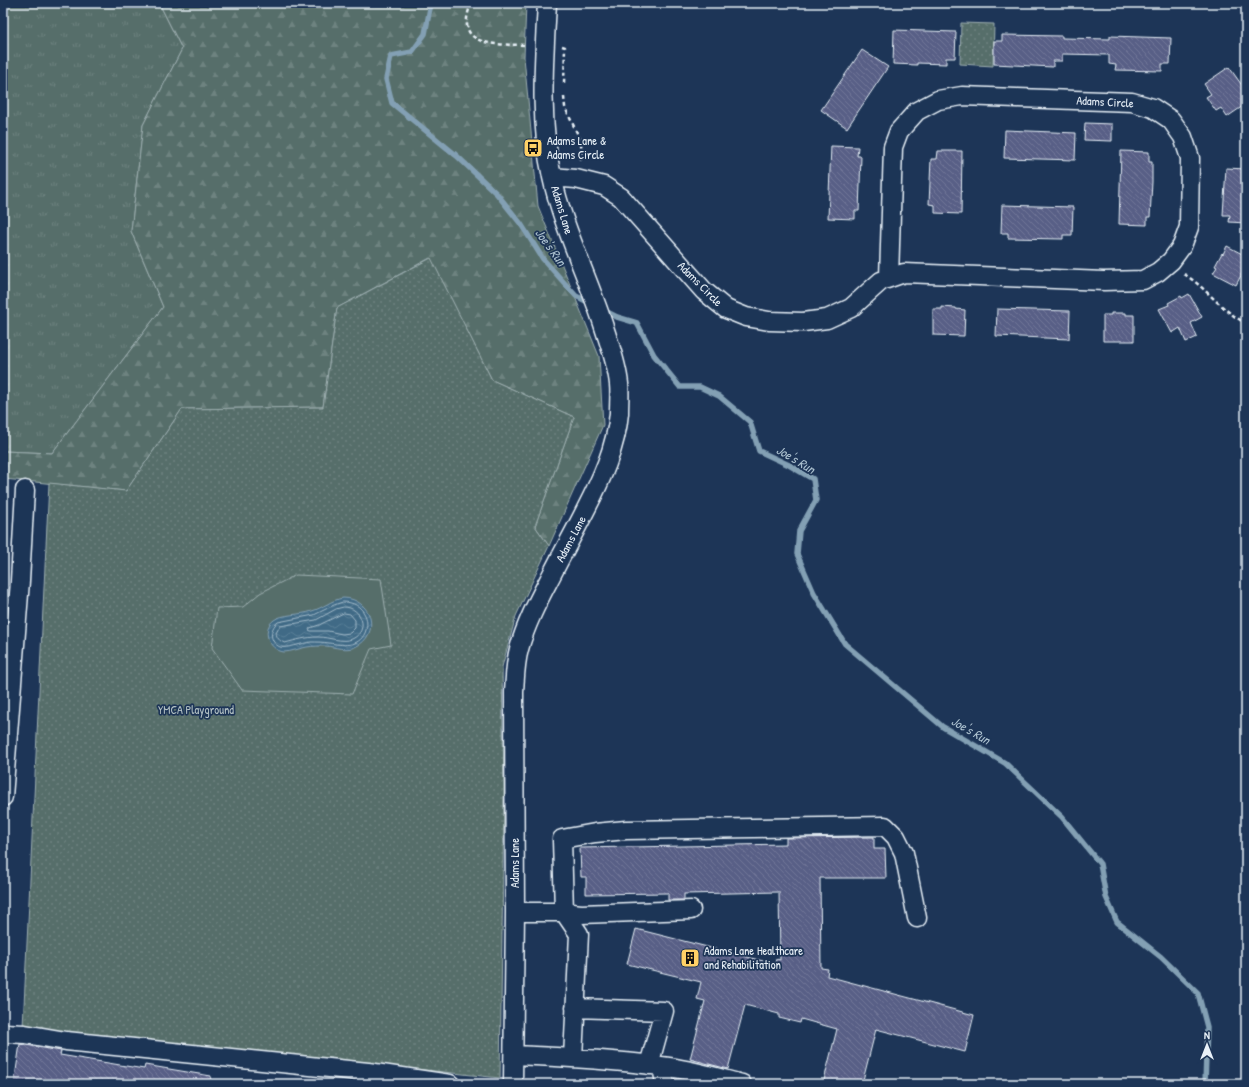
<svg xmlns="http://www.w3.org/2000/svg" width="1249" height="1087" font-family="'Patrick Hand',sans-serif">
  <defs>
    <pattern id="grass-tufts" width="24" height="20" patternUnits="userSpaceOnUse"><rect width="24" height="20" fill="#566e6a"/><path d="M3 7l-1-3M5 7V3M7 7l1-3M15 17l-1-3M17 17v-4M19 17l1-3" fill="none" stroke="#6e8380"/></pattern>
    <pattern id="forest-firs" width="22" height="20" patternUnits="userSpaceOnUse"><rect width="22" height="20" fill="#566e6a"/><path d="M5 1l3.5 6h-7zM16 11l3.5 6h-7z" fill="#6e8380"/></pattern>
    <pattern id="park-dots" width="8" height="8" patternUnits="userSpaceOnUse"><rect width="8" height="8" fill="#566e6a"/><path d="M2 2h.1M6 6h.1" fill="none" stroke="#6e8380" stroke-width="1.8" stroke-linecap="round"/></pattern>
    <pattern id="water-waves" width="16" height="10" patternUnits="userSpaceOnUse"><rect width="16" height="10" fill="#3f6a86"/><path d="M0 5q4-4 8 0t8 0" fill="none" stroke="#5b8098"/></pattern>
    <pattern id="building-back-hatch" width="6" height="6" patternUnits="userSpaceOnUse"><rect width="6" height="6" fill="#595f86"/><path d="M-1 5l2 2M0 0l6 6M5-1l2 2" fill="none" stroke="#717698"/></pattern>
  </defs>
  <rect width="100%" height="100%" fill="#1d3557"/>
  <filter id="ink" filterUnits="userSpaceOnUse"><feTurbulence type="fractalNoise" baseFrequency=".025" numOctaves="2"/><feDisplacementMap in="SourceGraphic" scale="8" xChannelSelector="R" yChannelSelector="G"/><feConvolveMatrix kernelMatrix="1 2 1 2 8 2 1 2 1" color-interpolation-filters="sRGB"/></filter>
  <g filter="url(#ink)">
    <!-- grass -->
    <path fill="url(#grass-tufts)" stroke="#9fb0b1" d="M 3,3 L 159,3 L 182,49 L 143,125 L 131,231 L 163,307 L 52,453 L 3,451 Z"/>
    <!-- forest -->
    <path fill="url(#forest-firs)" stroke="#9fb0b1" d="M 159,3 L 526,3 L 524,57 L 538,206 L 599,356 L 603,425 L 549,546 L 535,526 L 574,417 L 492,380 L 430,258 L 337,308 L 323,407 L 182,409 L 126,491 L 25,481 L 3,479 L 3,451 L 52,453 L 163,307 L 131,231 L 143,125 L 182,49 Z"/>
    <!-- park -->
    <path fill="url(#park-dots)" stroke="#9fb0b1" d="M 961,23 L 994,24 L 993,66 L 960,64 Z
      M 431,258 L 492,380 L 574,417 L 535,526 L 549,546 L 516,616 L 502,667 L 504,791 L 500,1078 L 23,1027 L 49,483 L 126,491 L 182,409 L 323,407 L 337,308 Z"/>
    <!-- pitch -->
    <path fill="#566e6a" stroke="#9fb0b1" d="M 296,575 L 381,579 L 391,645 L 371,649 L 352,694 L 242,690 L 212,648 L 217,608 L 243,607 L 260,593 Z"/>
    <!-- water -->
    <path fill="url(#water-waves)" stroke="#83a0b4" d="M 343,598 C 372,598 382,635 355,647 C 346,651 335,647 326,646 C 319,646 313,646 307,647 C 300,648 291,652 284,652 C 268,650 261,629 274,620 C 281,614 302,615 312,611 C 323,608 331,600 343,598 Z"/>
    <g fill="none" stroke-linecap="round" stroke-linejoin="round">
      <!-- shore -->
      <path stroke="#a4bbca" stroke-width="1" d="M 343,602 C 353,602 361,606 365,615 C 368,621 367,628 365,633 C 358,648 342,645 329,643 C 323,642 317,642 311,642 C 302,643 287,649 280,647 C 269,642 269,629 278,622 L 314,615 L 334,605 Z
        M 344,607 C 362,607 370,631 352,639 C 342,643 329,637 318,637 C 307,637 296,640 285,643 C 279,641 277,638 276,633 L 280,626 L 316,620 L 336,609 Z
        M 344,613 L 350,614 L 355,620 L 355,628 L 350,633 L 342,634 L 328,631 L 311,631 L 309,630 L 310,628 L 319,625 Z"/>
      <!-- stream -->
      <path stroke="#83a0b4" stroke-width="5.5" d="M 431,3 L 425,34 L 412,52 L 391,56 L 386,79 L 392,103 L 457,156 L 497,194 L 521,224 L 543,259 L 576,296 L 592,304
        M 603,310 L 617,317 L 637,323 L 654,355 L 680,387 L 700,387 L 719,396 L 750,422 L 759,451 L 789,465 L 813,479 L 816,500 L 799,531 L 797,554 L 814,593 L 845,644 L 943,727 L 1005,763 L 1062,817 L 1100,864 L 1106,897 L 1117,922 L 1161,957 L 1198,993 L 1207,1027 L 1205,1084"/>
    </g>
    <!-- building -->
    <path fill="url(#building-back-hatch)" stroke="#e8f1f8" d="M 894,30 L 956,32 L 955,58 L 946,58 L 946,64 L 917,63 L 917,65 L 893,64 Z
      M 1002,35 L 1062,36 L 1062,38 L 1110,39 L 1110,36 L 1171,38 L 1170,64 L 1162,64 L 1162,71 L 1115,70 L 1116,65 L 1109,64 L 1109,55 L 1062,54 L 1062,61 L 1053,61 L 1053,67 L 994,64 L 994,41 L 1002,41 Z
      M 862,50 L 888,67 L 847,128 L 821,110 Z
      M 1229,67 L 1246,91 L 1246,104 L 1227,117 L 1221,108 L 1216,111 L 1206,97 L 1211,94 L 1204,84 Z
      M 1085,123 L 1112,124 L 1112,141 L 1084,140 Z
      M 1005,130 L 1076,133 L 1075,160 L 1004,158 Z
      M 831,146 L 858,147 L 857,156 L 861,156 L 859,211 L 855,211 L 855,219 L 828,218 Z
      M 938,151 L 962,151 L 961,214 L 935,213 L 935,205 L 929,204 L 931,159 L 937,159 Z
      M 1121,151 L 1149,152 L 1149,162 L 1152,162 L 1152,182 L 1150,217 L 1147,217 L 1147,225 L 1119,224 Z
      M 1226,168 L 1246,169 L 1246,223 L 1229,222 L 1230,215 L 1223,215 Z
      M 1002,205 L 1073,207 L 1072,235 L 1063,235 L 1063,239 L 1008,238 L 1008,233 L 1001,233 Z
      M 1227,246 L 1246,256 L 1246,266 L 1236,285 L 1213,273 L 1217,267 L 1215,266 L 1222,253 L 1223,254 Z
      M 1189,294 L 1202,317 L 1191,323 L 1197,337 L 1186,342 L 1180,328 L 1172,333 L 1159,309 L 1169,305 L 1168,303 L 1181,296 L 1182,298 Z
      M 942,307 L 956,308 L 956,309 L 965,310 L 964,336 L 933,335 L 933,309 L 942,309 Z
      M 997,309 L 1070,311 L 1069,339 L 996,336 Z
      M 1111,313 L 1126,313 L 1126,315 L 1134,315 L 1134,341 L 1103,341 L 1103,315 L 1111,315 Z
      M 874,837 L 874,849 L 885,849 L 886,878 L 820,878 L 821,968 L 828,969 L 827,976 L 974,1015 L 965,1052 L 876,1029 L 862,1084 L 823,1084 L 837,1029 L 801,1019 L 800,1023 L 779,1018 L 779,1014 L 745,1005 L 728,1069 L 690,1059 L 705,1001 L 697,999 L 701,982 L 627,964 L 636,929 L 775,964 L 776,959 L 780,960 L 779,892 L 684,894 L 684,900 L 668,900 L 668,893 L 586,894 L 586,877 L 581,877 L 580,848 L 786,844 L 786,838 Z
      M 20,1044 L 61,1051 L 60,1055 L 144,1069 L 145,1065 L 211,1076 L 210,1084 L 14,1084 Z"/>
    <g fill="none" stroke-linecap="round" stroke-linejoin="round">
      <defs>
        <path id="minor" d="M 552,177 L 576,179 L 604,186 L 621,197 L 704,291 L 726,309 L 746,317 L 769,321 L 803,322 L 827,319 L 851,308 L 881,281 L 904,273 L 1104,281 L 1143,280 L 1158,272 L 1171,261 L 1182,246 L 1189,227 L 1190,158 L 1183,137 L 1171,120 L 1153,108 L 1132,102 L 962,96 L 938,100 L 917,111 L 899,131 L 893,147 L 889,278
          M 3,797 L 20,581 L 25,490
          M 515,912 L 564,912 L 581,914 L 691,910
          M 575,1008 L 664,1011 L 649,1065
          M 3,1033 L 25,1034 L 66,1041 L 368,1072 L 450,1084
          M 514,1055 C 563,1057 613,1060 661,1066 C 689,1069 715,1077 742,1084
          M 573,1058 L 579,934 L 564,912 L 562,839 L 595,833 L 626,830 L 885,826 L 896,837 L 904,853 L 917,918
          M 662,1066 L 665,1084
          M 513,1084 L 515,912 L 514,692 C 515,678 515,663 519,649 C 526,623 539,599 551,576 C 562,554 574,533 585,511 C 601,480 616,448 619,413 C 619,403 620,393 619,384 C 617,364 610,346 604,327 C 588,277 563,228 552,177 C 539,120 544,61 547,3"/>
      </defs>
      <!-- minor casing -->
      <use href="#minor" stroke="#e8f1f8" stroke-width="21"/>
      <!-- path -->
      <path stroke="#e8f1f8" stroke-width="2.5" stroke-dasharray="4 3" stroke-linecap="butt" d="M 471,3 C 469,10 466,17 467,25 C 469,48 509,44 526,45
        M 562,46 L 565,47 L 564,84
        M 564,97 L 565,107 L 568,114 L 580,139 L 582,150 L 580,162
        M 1184,274 C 1207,288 1221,311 1246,323"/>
      <!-- minor -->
      <use href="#minor" stroke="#1d3557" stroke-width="18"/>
    </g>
  </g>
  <!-- icons -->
  <defs>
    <symbol id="bus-square" viewBox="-11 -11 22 22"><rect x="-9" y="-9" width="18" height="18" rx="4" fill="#ffd166" stroke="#1d3557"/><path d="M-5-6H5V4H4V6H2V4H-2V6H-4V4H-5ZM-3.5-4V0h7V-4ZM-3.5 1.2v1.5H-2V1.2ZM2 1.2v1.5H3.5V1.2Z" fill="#111"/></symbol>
    <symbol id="building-square" viewBox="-11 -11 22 22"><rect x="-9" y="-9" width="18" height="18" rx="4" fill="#ffd166" stroke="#1d3557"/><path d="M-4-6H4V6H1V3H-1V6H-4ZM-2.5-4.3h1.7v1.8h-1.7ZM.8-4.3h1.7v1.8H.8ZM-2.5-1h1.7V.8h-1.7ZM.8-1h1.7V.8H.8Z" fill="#111"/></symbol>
  </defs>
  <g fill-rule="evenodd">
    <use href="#bus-square" x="522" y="137" width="22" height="22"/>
    <use href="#building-square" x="679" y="947" width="22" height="22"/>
  </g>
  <g text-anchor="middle" stroke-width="3.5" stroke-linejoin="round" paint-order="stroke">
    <!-- street labels -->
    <g font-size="12" fill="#e8f1f8" stroke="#1d3557">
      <text transform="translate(1105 102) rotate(3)" y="4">Adams Circle</text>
      <text transform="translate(562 210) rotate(73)" y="4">Adams Lane</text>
      <text transform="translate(700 284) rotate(45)" y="4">Adams Circle</text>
      <text transform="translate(571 539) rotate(-62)" y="4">Adams Lane</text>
      <text transform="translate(515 863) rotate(-90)" y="4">Adams Lane</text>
    </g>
    <!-- poi labels -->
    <g font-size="12" fill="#e8f1f8" stroke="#1d3557" text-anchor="start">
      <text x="547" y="145">Adams Lane &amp;<tspan x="547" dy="14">Adams Circle</tspan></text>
      <text x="704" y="955">Adams Lane Healthcare<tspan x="704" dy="14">and Rehabilitation</tspan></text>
    </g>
    <!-- park labels -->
    <g font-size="12" fill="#b5c3c6" stroke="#1d3557">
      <text x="196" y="714">YMCA Playground</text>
    </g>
    <!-- water labels -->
    <g font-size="13" font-style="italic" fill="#adc2d0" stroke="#1d3557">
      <text transform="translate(551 247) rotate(54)" y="5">Joe's Run</text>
      <text transform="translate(796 459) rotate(31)" y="5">Joe's Run</text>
      <text transform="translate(971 730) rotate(30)" y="5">Joe's Run</text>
    </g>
  </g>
  <!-- margin -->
  <rect width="1249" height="1087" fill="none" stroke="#1d3557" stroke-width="16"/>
  <rect x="8" y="8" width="1233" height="1071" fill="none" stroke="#e8f1f8" stroke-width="1.5" filter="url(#ink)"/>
  <!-- north arrow -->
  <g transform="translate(1207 1045)" stroke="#1d3557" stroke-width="3" paint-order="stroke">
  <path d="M0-3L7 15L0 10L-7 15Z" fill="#e8f1f8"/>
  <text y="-6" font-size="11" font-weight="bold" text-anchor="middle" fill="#e8f1f8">N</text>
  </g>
</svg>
